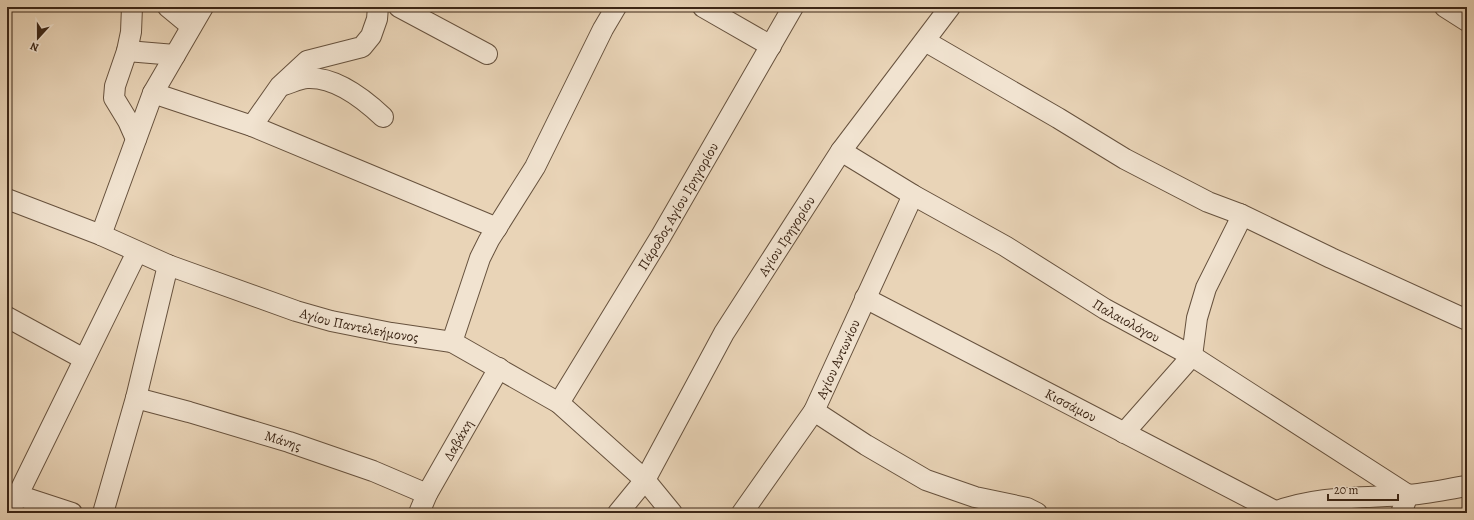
<svg xmlns="http://www.w3.org/2000/svg" width="1474" height="520" font-family="Alegreya,serif">
  <rect width="100%" height="100%" fill="#e9d4b7"/>
  <filter id="stains"><feTurbulence type="fractalNoise" baseFrequency=".005" numOctaves="4"/><feColorMatrix values="0 0 0 0 .2 0 0 0 0 .09 0 0 0 0 .02 0 0 0 .5 -.17"/></filter>
  <radialGradient id="worn" r=".72"><stop offset=".6" stop-color="#630" stop-opacity="0"/><stop offset="1" stop-color="#630" stop-opacity=".3"/></radialGradient>
  <g fill="none" stroke-linecap="round" stroke-linejoin="round">
    <defs>
      <g id="street">
        <path d="M 132,7 L 131,32 L 127,51 L 115,86 L 114,98 L 128,121 L 136,139"/>
        <path d="M 168,7 L 191,26"/>
        <path d="M 399,7 L 487,54"/>
        <path d="M 703,7 L 771,46"/>
        <path d="M 1445,7 L 1467,21"/>
        <path d="M 925,41 L 1058,118 L 1125,159 L 1208,202 L 1240,214 L 1331,258 L 1467,320"/>
        <path d="M 127,51 L 175,55"/>
        <path d="M 284,85 C 291,83 300,78 308,78 C 336,77 364,99 383,117"/>
        <path d="M 153,93 L 252,126 L 497,228"/>
        <path d="M 252,126 L 280,86 L 307,61 L 362,47 L 371,36 L 377,19 L 378,7"/>
        <path id="s1" d="M 841,151 L 913,195 L 1005,246 L 1105,309 L 1192,356 L 1408,495 L 1401,513"/>
        <path id="s2" d="M 7,199 L 101,235 L 168,265 L 296,311 L 331,321 L 391,333 L 452,342 L 559,403 L 645,480 L 672,513"/>
        <path d="M 101,235 L 153,93 L 203,7"/>
        <path id="s3" d="M 865,298 L 1275,511"/>
        <path d="M 7,317 L 84,359"/>
        <path d="M 452,342 L 480,258 L 489,240 L 535,167 L 603,29 L 616,7"/>
        <path id="s4" d="M 136,398 L 189,412 L 289,442 L 373,471 L 427,494"/>
        <path id="s5" d="M 559,403 L 661,236 L 793,7"/>
        <path d="M 814,411 L 866,445 L 926,480 L 975,497 L 1027,508 L 1037,513"/>
        <path d="M 1124,433 L 1192,356 L 1197,318 L 1206,288 L 1238,224 L 1240,214"/>
        <path d="M 17,495 L 72,513"/>
        <path d="M 9,513 L 137,252"/>
        <path d="M 103,513 L 136,398 L 168,265"/>
        <path id="s6" d="M 419,513 L 427,494 L 499,368"/>
        <path id="s7" d="M 618,513 L 645,480 L 724,333 L 841,151 L 950,7"/>
        <path id="s8" d="M 742,513 L 814,411 L 913,195"/>
        <path d="M 1272,513 C 1314,496 1361,498 1406,495 C 1426,494 1447,489 1467,486"/>
      </g>
    </defs>
    <!-- street casing -->
    <use href="#street" stroke="#67523e" stroke-width="22"/>
    <!-- street -->
    <use href="#street" stroke="#f1e3d0" stroke-width="20"/>
  </g>
  <g text-anchor="middle" stroke-width="3" stroke-linejoin="round" paint-order="stroke">
    <!-- street labels -->
    <g font-size="14" fill="#3c2616" stroke="#f1e3d0">
      <text dy="5" stroke="none"><textPath href="#s5" startOffset="230">Πάροδος Αγίου Γρηγορίου</textPath></text>
      <text dy="5" stroke="none"><textPath href="#s7" startOffset="325">Αγίου Γρηγορίου</textPath></text>
      <text dy="5" stroke="none"><textPath href="#s1" startOffset="332">Παλαιολόγου</textPath></text>
      <text dy="5" stroke="none"><textPath href="#s2" startOffset="375">Αγίου Παντελεήμονος</textPath></text>
      <text dy="5" stroke="none"><textPath href="#s8" startOffset="182">Αγίου Αντωνίου</textPath></text>
      <text dy="5" stroke="none"><textPath href="#s3" startOffset="232">Κισσάμου</textPath></text>
      <text dy="5" stroke="none"><textPath href="#s6" startOffset="83">Δαβάκη</textPath></text>
      <text dy="5" stroke="none"><textPath href="#s4" startOffset="153">Μάνης</textPath></text>
    </g>
  </g>
  <!-- margin -->
  <rect width="1474" height="520" fill="none" stroke="#e9d4b7" stroke-width="24"/>
  <rect x="8" y="8" width="1458" height="504" fill="none" stroke="#3c2616" stroke-width="2"/>
  <rect x="12" y="12" width="1450" height="496" fill="none" stroke="#3c2616"/>
  <!-- north arrow -->
  <g transform="translate(38 38) rotate(201)" stroke="#f1e3d0" stroke-width="3" paint-order="stroke">
  <path d="M0-3L7 15L0 10L-7 15Z" fill="#3c2616"/>
  <text y="-6" font-size="11" font-weight="bold" text-anchor="middle" fill="#3c2616">N</text>
  </g>
  <!-- scale -->
  <path d="M1328 494v6h70v-6" fill="none" stroke="#3c2616" stroke-width="2"/>
  <text x="1334" y="494" font-size="12" fill="#3c2616" stroke="#f1e3d0" stroke-width="3" paint-order="stroke">20 m</text>
  <rect width="100%" height="100%" filter="url(#stains)"/>
  <rect width="100%" height="100%" fill="url(#worn)"/>
</svg>
